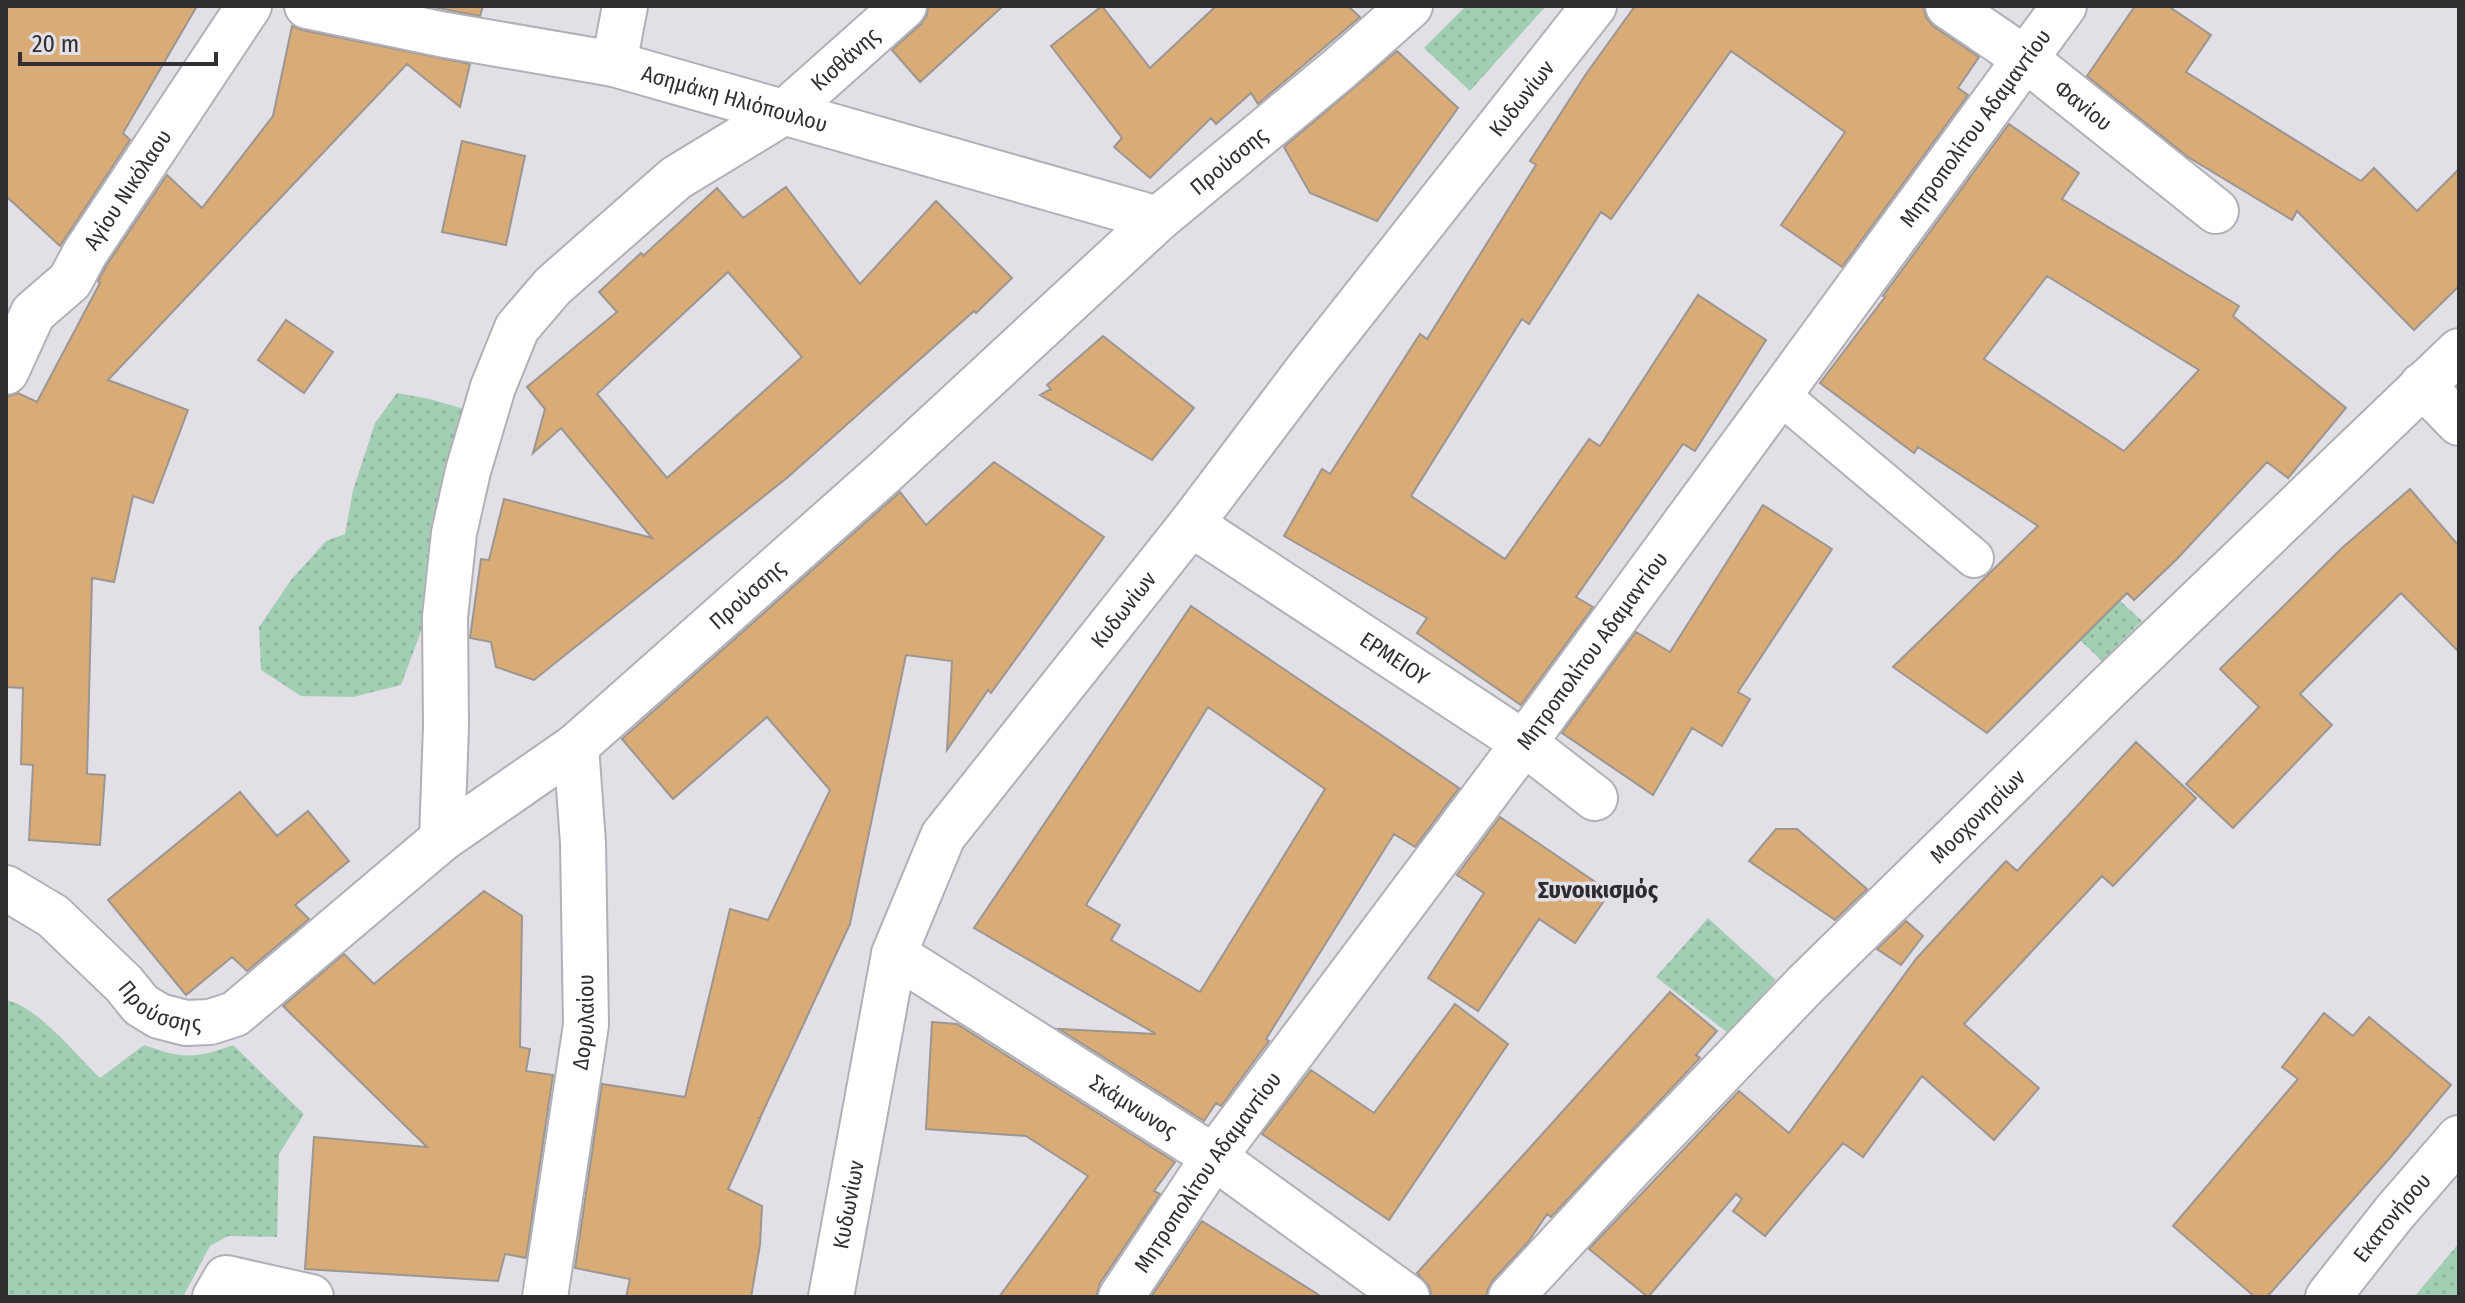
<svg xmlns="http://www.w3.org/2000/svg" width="2465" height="1303" font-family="'Fira Sans Condensed',sans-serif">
  <defs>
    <pattern id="grass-dots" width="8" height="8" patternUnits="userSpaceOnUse" patternTransform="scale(2)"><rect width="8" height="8" fill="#a2ceb4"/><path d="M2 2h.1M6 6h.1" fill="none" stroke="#8cb19b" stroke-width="1.8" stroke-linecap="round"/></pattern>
  </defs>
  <rect width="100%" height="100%" fill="#e3dfe7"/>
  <!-- grass -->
  <path fill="url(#grass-dots)" d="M 1466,6 L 1546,6 L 1470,91 L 1424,48 Z
    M 397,393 L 430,399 L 464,409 L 454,441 L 457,444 L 423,626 L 401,685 L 353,697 L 301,696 L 261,670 L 259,627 L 291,580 L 326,541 L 345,534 L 353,490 L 375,423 Z
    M 2068,553 L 2142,621 L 2102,661 L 2030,592 Z
    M 1708,918 L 1776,980 L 1728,1033 L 1656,977 Z
    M 6,1000 C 36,1005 77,1056 100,1078 L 144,1045 C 183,1059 195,1059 233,1045 L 304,1114 L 279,1154 L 277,1237 L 228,1236 L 210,1246 L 183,1297 L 6,1297 Z
    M 2459,1243 L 2459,1297 L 2414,1297 Z"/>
  <!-- building -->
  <path fill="#d9ab77" stroke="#9b9690" stroke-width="2" fill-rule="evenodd" d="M 6,6 L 197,6 L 123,133 L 130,140 L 60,246 L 6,196 Z
    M 428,6 L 483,6 L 480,16 Z
    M 928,6 L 1003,6 L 920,82 L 892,50 L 921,24 L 927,15 Z
    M 1102,6 L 1150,68 L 1216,6 L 1348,6 L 1360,17 L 1258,104 L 1251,93 L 1216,124 L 1211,118 L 1150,178 L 1114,147 L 1122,138 L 1051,46 Z
    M 1635,6 L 1923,6 L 1926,17 L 1933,26 L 1979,57 L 1958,88 L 1968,95 L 1842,267 L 1781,225 L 1845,132 L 1731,51 L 1611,219 L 1601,212 L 1529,324 L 1522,319 L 1411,496 L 1505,559 L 1589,439 L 1600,446 L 1698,295 L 1766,340 L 1695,451 L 1683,444 L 1576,597 L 1593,607 L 1521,705 L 1417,633 L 1427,618 L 1284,536 L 1322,469 L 1330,474 L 1420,334 L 1427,339 L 1536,165 L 1530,161 L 1586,74 Z
    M 2135,6 L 2168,6 L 2211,35 L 2186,72 L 2361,181 L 2374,168 L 2417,211 L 2459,169 L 2459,286 L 2414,330 L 2297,211 L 2292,220 L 2188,157 L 2087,76 Z
    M 292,26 L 302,30 L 470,64 L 460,107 L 407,64 L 108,380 L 188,410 L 153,503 L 133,496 L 114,582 L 92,578 L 87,774 L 105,775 L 100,845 L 29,840 L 33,765 L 21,764 L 23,688 L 6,687 L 6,397 L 18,393 L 37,402 L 100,283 L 98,281 L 106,266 L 167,175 L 202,208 L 273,116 Z
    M 1397,51 L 1458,108 L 1377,221 L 1310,193 L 1284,147 Z
    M 2009,124 L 2079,173 L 2062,199 L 2239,306 L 2233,316 L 2346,408 L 2288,478 L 2267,462 L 2177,559 L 2134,600 L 2127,593 L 1987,733 L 1893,667 L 2038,526 L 1918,447 L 1914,453 L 1820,383 L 1885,297 L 1883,296 ZM 2047,276 L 2199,370 L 2124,451 L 1984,359 Z
    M 462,141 L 525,156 L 506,245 L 442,232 Z
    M 786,187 L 860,284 L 936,201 L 1012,278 L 976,313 L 974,311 L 788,477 L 534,680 L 496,667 L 491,642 L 470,638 L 481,559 L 489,560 L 504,499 L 652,538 L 561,428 L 533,453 L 545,409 L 527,387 L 617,312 L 599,292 L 641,253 L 643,256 L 717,188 L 743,218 ZM 728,272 L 802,357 L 667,478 L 597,394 Z
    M 286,320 L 333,352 L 304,393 L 258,360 Z
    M 1103,336 L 1194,408 L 1152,460 L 1040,395 L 1051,389 L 1047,385 Z
    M 994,462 L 1104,537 L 991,693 L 988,690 L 947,750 L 952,661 L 906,655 L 850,924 L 760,1118 L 759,1118 L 760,1119 L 728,1189 L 762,1206 L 760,1245 L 751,1297 L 626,1297 L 630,1279 L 575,1268 L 602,1084 L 685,1097 L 730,909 L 768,920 L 830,790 L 767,717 L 673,799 L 622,739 L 900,492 L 926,525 Z
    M 2410,489 L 2459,546 L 2459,652 L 2401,593 L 2300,694 L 2332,725 L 2233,828 L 2186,784 L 2259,707 L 2220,669 L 2342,548 Z
    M 1763,505 L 1832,549 L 1738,692 L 1750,699 L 1722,746 L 1692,728 L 1653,795 L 1562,733 L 1636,632 L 1670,652 Z
    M 1191,606 L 1459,788 L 1415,847 L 1394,834 L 1266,1039 L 1269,1041 L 1221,1106 L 1216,1103 L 1204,1121 L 1059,1029 L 1156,1034 L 974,928 ZM 1208,707 L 1325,789 L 1200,992 L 1111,940 L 1120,925 L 1086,905 Z
    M 2136,742 L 2196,798 L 2113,886 L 2102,876 L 1964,1024 L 2039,1088 L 1994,1140 L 1922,1076 L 1863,1157 L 1843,1143 L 1765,1236 L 1733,1211 L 1742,1199 L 1736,1194 L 1648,1297 L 1589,1249 L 1739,1091 L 1789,1133 L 1916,959 L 2006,861 L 2017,871 Z
    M 240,792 L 277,836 L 308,811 L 349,861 L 295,905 L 309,919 L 247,971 L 232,957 L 186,995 L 108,900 Z
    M 1500,817 L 1610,892 L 1575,943 L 1539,919 L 1478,1011 L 1428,978 L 1484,893 L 1457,875 Z
    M 1776,829 L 1797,829 L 1867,889 L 1835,920 L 1749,861 Z
    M 484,891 L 522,916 L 520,1047 L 530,1049 L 526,1071 L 553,1075 L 526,1258 L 505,1254 L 498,1281 L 305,1269 L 314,1137 L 427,1147 L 283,1006 L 344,954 L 374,984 Z
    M 1906,921 L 1923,936 L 1901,965 L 1877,949 Z
    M 1670,992 L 1717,1031 L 1696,1055 L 1700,1058 L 1551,1217 L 1547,1214 L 1529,1241 L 1493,1280 L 1487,1291 L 1487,1297 L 1432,1297 L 1429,1286 L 1417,1273 Z
    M 1455,1004 L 1508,1044 L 1389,1220 L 1262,1134 L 1311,1070 L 1374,1113 Z
    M 2324,1013 L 2353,1036 L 2369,1017 L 2451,1085 L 2389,1159 L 2267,1297 L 2255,1297 L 2173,1226 L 2298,1079 L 2282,1067 Z
    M 932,1022 L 957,1024 L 1175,1162 L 1154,1191 L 1160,1194 L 1100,1283 L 1096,1297 L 999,1297 L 1088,1176 L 1026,1136 L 926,1129 Z
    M 1202,1221 L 1322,1297 L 1151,1297 Z"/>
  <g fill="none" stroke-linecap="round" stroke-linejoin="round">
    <defs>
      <path id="lane" d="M 1779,394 L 1974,558"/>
      <g id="street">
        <path id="s1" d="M 307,6 L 440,34 L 614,64 L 1158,219"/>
        <path id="s2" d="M 1948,6 L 2027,60 L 2216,211"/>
        <path d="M 614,64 L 625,6"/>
        <path id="s3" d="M 6,372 L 33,313 L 70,281 L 85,253 L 249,6"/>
        <path d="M 2422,385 L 2459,423"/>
        <path id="s4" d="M 1191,524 L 1524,743 L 1595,798"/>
        <path id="s5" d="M 442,839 L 446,726 L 445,617 L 454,533 L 468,471 L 493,387 L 517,328 L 553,286 L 676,178 L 786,111 L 904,6"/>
        <path id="s6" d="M 6,888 L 53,916 L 124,984 L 141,1005 L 159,1016 L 186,1023 L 210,1022 L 235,1014 L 442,839 L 576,746 L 886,471 L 1158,219 L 1339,69 L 1410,6"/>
        <path id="s7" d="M 894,954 L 1214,1157 L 1407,1297"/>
        <path d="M 215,1297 L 226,1278 L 311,1297"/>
        <path id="s8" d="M 545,1297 L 586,1025 L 583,843 L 576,746"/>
        <path id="s9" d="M 1121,1297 L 1214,1157 L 1524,743 L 2064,6"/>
        <path id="s10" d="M 1511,1297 L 1630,1168 L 1805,985 L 2108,688 L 2459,351"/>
      </g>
      <g id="secondary">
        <path id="s11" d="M 831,1297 L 894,954 L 943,836 L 1191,524 L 1308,369 L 1594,6"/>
        <path id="s12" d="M 2328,1297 L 2394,1213 L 2459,1138"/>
      </g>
    </defs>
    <!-- lane casing -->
    <use href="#lane" stroke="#b2afb6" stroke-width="42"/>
    <!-- street casing -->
    <use href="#street" stroke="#b2afb6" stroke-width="48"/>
    <!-- secondary casing -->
    <use href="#secondary" stroke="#b2afb6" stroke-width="48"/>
    <!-- lane -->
    <use href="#lane" stroke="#fff" stroke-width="38"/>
    <!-- street -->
    <use href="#street" stroke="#fff" stroke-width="44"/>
    <!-- secondary -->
    <use href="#secondary" stroke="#fff" stroke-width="44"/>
  </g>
  <g text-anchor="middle" stroke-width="7" stroke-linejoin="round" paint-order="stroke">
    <!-- street labels -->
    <g font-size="22" fill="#312f32" stroke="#e3dfe7">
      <text dy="8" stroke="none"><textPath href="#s5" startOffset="948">Κισθάνης</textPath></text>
      <text dy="8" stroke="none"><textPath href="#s1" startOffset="438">Ασημάκη Ηλιόπουλου</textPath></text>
      <text dy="8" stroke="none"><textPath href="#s11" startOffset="1414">Κυδωνίων</textPath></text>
      <text dy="8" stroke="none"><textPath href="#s2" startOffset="168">Φανίου</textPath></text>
      <text dy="8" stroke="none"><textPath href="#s9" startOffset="1448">Μητροπολίτου Αδαμαντίου</textPath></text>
      <text dy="8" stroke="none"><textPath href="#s6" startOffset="1590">Προύσσης</textPath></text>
      <text dy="8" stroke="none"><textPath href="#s3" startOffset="222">Αγίου Νικόλαου</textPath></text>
      <text dy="8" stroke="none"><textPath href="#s6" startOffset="942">Προύσσης</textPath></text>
      <text dy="8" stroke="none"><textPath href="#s11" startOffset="766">Κυδωνίων</textPath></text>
      <text dy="8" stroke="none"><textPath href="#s9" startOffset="800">Μητροπολίτου Αδαμαντίου</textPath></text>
      <text dy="8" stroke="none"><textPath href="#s4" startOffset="244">ΕΡΜΕΙΟΥ</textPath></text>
      <text dy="8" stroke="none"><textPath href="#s10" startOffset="670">Μοσχονησίων</textPath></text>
      <text dy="8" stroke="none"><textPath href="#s6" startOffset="198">Προύσσης</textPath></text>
      <text dy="8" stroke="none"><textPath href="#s8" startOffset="278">Δορυλαίου</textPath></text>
      <text dy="8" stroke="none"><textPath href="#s7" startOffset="284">Σκάμνωνος</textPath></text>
      <text dy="8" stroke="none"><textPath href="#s9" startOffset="152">Μητροπολίτου Αδαμαντίου</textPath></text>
      <text dy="8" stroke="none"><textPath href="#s11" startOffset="94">Κυδωνίων</textPath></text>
      <text dy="8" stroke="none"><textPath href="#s12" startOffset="102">Εκατονήσου</textPath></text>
    </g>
    <!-- neighbourhood labels -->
    <g font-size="24" font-weight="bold" fill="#2d2a30" stroke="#e3dfe7">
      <text x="1598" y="898">Συνοικισμός</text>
    </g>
  </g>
  <!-- border -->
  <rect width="2465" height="1303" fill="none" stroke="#312f32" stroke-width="16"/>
  <!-- scale -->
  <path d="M20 52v12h196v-12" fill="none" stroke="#312f32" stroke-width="4"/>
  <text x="32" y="52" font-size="24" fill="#312f32" stroke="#e3dfe7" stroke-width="6" paint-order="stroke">20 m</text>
</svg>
